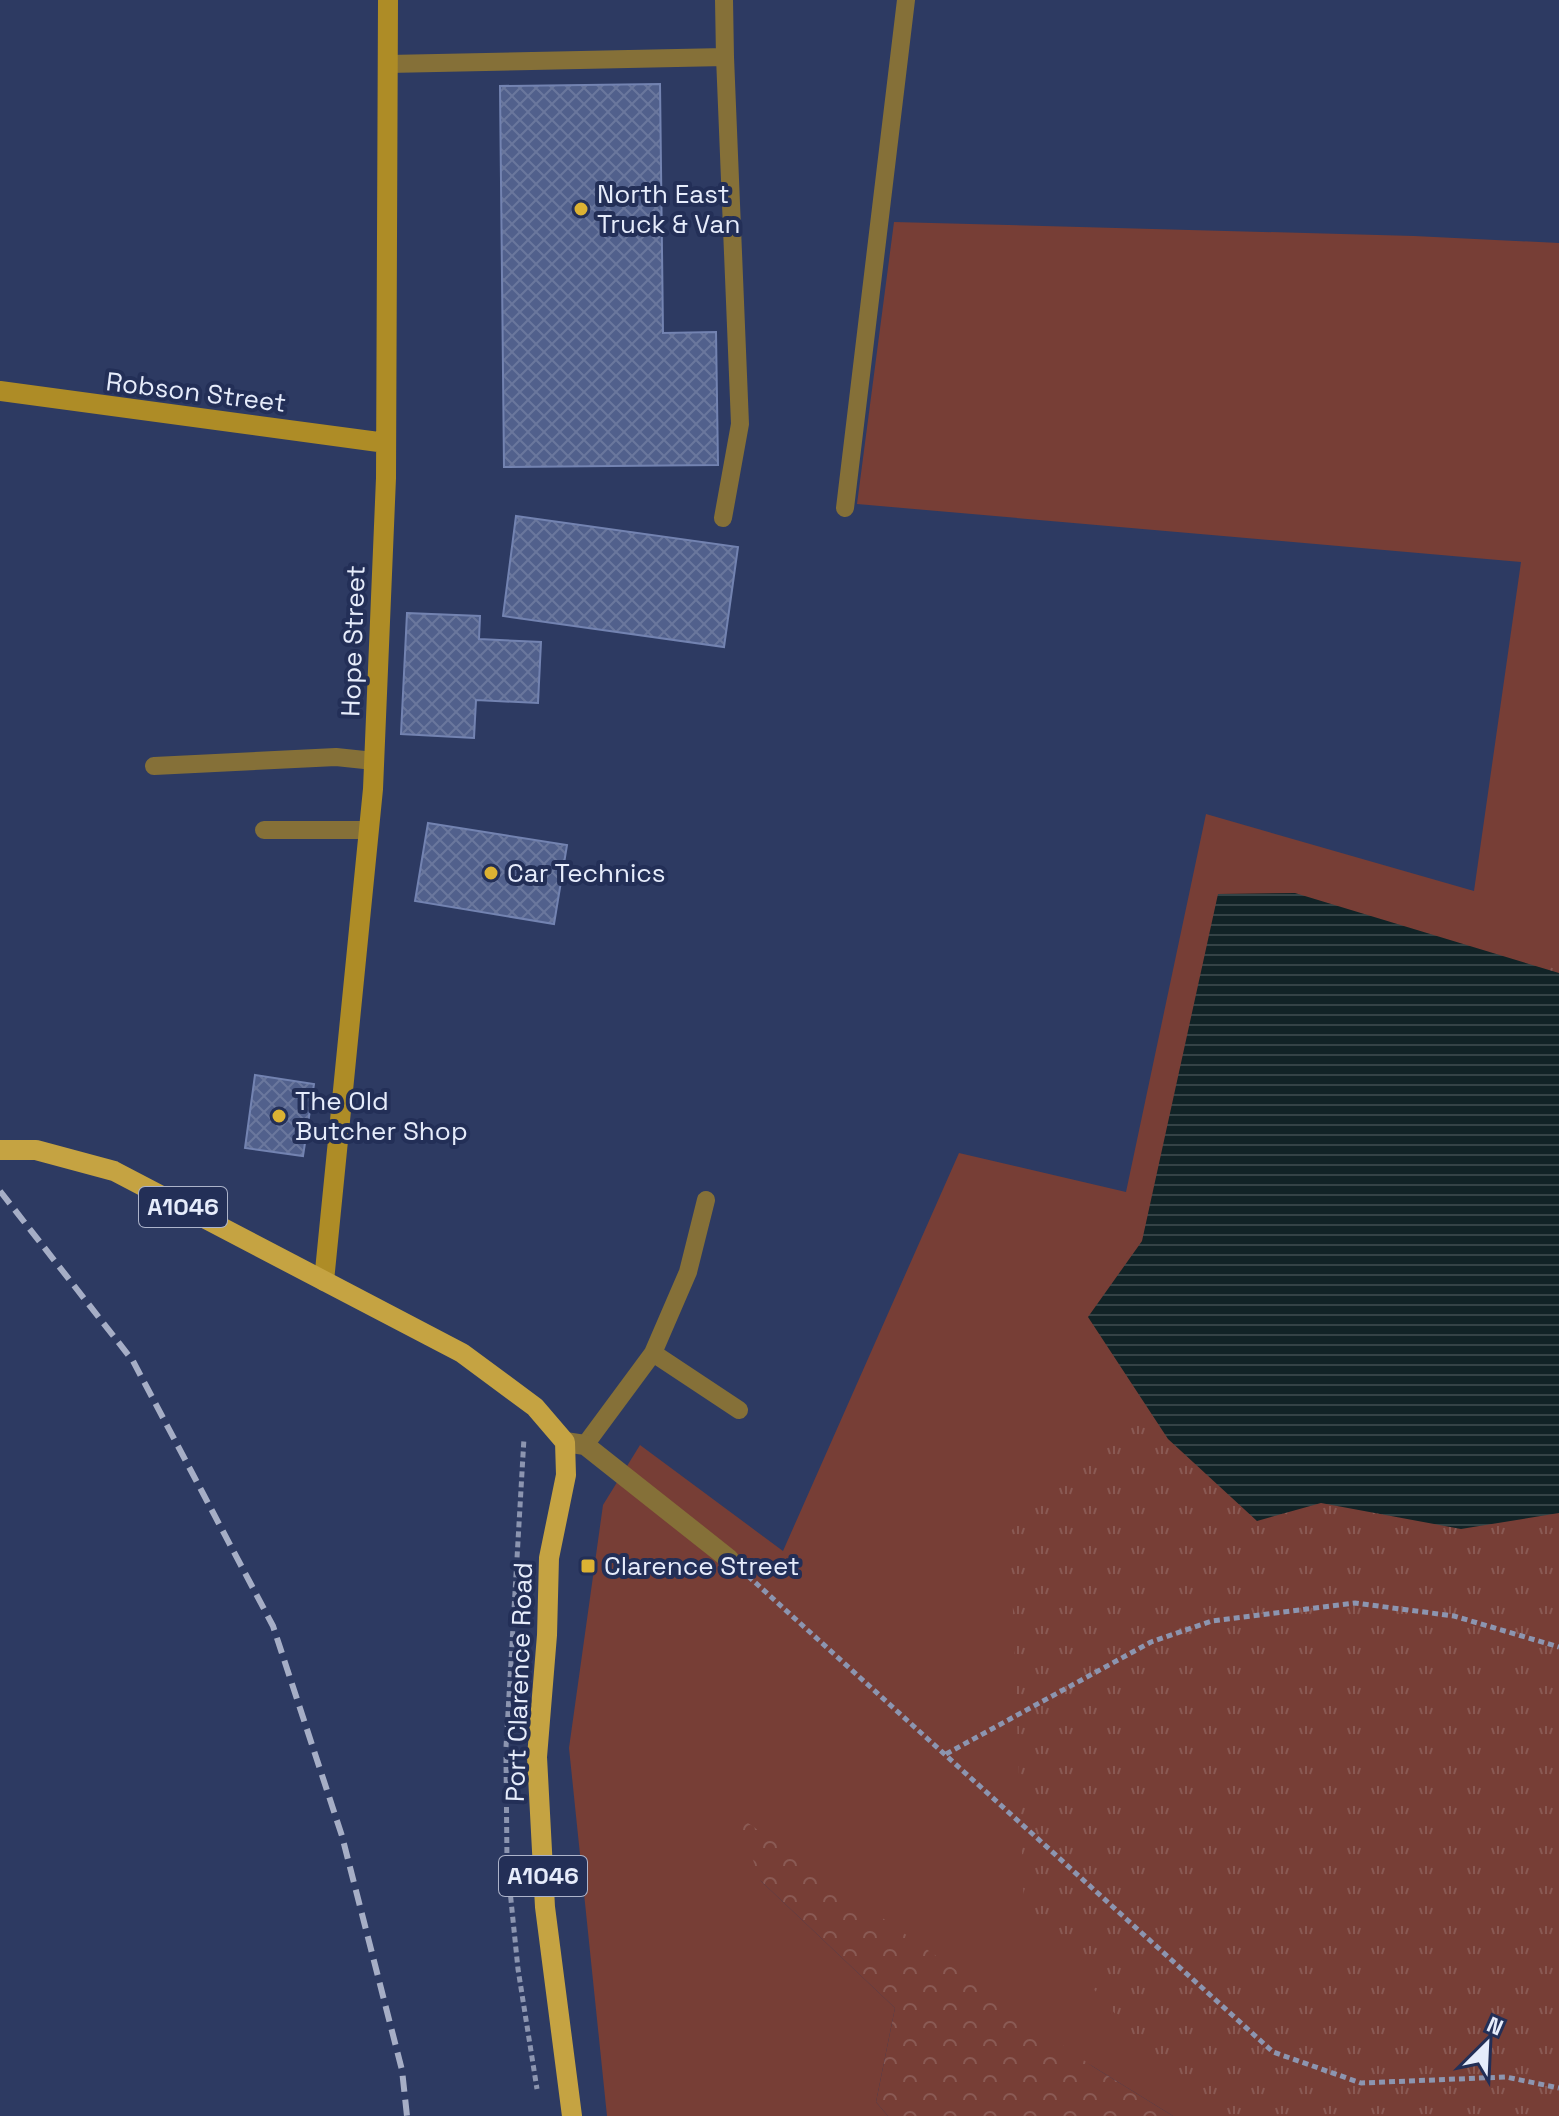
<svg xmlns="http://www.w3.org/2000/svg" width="1559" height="2116" font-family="'Space Grotesk',sans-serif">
  <defs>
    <pattern id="forest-crowns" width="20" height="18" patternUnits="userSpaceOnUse" patternTransform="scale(2)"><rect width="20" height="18" fill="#773e36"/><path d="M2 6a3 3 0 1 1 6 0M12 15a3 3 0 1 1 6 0" fill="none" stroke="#8a5a54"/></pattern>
    <pattern id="park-tufts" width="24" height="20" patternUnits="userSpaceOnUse" patternTransform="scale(2)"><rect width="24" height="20" fill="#773e36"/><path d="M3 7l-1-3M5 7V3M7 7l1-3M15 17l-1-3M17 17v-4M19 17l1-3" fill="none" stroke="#8a5a54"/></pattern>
    <pattern id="water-rules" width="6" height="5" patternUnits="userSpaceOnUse" patternTransform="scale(2)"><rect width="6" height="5" fill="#112326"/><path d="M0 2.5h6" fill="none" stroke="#344346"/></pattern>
    <pattern id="building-cross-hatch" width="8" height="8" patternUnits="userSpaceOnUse" patternTransform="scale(2)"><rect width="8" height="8" fill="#51608c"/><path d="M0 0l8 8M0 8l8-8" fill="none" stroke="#6a779d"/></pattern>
  </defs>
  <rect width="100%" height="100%" fill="#2d3a62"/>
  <!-- green -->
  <path fill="#773e36" d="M 894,222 L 1414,236 L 1559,243 L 1559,1942 L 1486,2116 L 1173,2116 L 1092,2066 L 760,1880 L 895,2008 L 876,2102 L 888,2116 L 607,2116 L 569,1748 L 603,1505 L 640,1445 L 783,1551 L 959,1153 L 1126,1192 L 1206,814 L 1474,891 L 1521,562 L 857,504 Z"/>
  <!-- forest -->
  <path fill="url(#forest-crowns)" d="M 738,1816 L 1092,2066 L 1173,2116 L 888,2116 L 876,2102 L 895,2008 L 760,1880 Z"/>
  <!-- park -->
  <path fill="url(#park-tufts)" d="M 1559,958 L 1559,2116 L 1204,2116 L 1024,1909 L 1010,1532 Z"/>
  <!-- water -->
  <path fill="url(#water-rules)" d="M 1295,893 L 1559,973 L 1559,1513 L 1461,1529 L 1321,1503 L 1257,1521 L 1168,1439 L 1088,1317 L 1142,1241 L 1218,894 Z"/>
  <!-- building -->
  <path fill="url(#building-cross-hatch)" stroke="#7383b1" stroke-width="2" d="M 660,84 L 663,333 L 716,332 L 718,465 L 504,467 L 500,86 Z
    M 516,516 L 738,547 L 724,647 L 503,616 Z
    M 407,613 L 480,616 L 479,639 L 541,642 L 538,703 L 476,700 L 474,738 L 401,734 Z
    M 428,823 L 567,845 L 554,924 L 415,901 Z
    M 255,1075 L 314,1084 L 303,1156 L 245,1148 Z"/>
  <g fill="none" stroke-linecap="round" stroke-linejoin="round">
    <!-- path -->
    <path stroke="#8c95b0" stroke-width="5" stroke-dasharray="6 4" stroke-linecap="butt" d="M 748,1576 L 1273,2052 L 1361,2083 L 1506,2077 L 1559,2088
      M 506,1747 L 524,1438
      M 946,1754 L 1151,1642 L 1212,1621 L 1355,1603 L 1454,1616 L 1559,1647
      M 506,1757 L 507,1861 L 518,1969 L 537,2089"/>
    <!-- lane -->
    <path stroke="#857038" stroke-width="18" d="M 724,0 L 725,57
      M 388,64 L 725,57 L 740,424 L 723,518
      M 845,508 L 906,0
      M 154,766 L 336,757 L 374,761
      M 264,830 L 369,830
      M 653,1353 L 739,1410
      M 585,1445 L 653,1353 L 688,1272 L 706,1200"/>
    <!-- street -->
    <path stroke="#857038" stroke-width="20" d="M 565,1442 L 585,1445 L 729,1559"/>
    <!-- secondary -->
    <path stroke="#ae8c26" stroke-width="20" d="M 0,391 L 386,443
      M 324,1281 L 373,789 L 386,478 L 388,0"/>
    <!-- primary -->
    <path stroke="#c5a342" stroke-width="20" d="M 0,1150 L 36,1150 L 114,1171 L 462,1353 L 535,1407 L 565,1442 L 566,1475 L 549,1558 L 547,1635 L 537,1757 L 545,1907 L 572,2116"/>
    <!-- rail -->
    <path stroke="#a6aec6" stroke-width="6" stroke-dasharray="16 8" stroke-linecap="butt" d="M 0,1191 L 133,1361 L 273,1626 L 342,1836 L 402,2070 L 407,2116"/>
  </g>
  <!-- markers -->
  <g fill="#dcb233" stroke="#232f57" stroke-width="3">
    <circle cx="581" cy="209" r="8"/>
    <circle cx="491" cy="873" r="8"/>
    <circle cx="279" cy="1116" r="8"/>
    <rect x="580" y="1558" width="16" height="16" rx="4"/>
  </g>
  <g text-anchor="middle" stroke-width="8" stroke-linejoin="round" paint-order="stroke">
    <!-- shield labels -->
    <g fill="#232f57" stroke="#acb3ca" stroke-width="2">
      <rect x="139" y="1187" width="88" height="40" rx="6"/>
      <rect x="499" y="1856" width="88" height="40" rx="6"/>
    </g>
    <g font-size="24" font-weight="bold" fill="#e6ecfb">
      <text x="183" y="1215">A1046</text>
      <text x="543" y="1884">A1046</text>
    </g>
    <!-- poi labels -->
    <g font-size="26" fill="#e6ecfb" stroke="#232f57" text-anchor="start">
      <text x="597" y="203">North East<tspan x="597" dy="30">Truck &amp; Van</tspan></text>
      <text x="507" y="882">Car Technics</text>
      <text x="295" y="1110">The Old<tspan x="295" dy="30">Butcher Shop</tspan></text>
      <text x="604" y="1575">Clarence Street</text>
    </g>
    <!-- street labels -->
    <g font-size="26" fill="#e6ecfb" stroke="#232f57">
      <text transform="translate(196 392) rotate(7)" y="9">Robson Street</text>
      <text transform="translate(353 641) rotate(-88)" y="9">Hope Street</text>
      <text transform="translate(519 1682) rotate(-88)" y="9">Port Clarence Road</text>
    </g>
  </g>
  <!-- north arrow -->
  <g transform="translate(1487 2044) rotate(24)" stroke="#232f57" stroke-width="6" paint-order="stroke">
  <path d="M0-6L14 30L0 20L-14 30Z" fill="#e6ecfb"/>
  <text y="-12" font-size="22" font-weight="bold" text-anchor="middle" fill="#e6ecfb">N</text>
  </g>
</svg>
